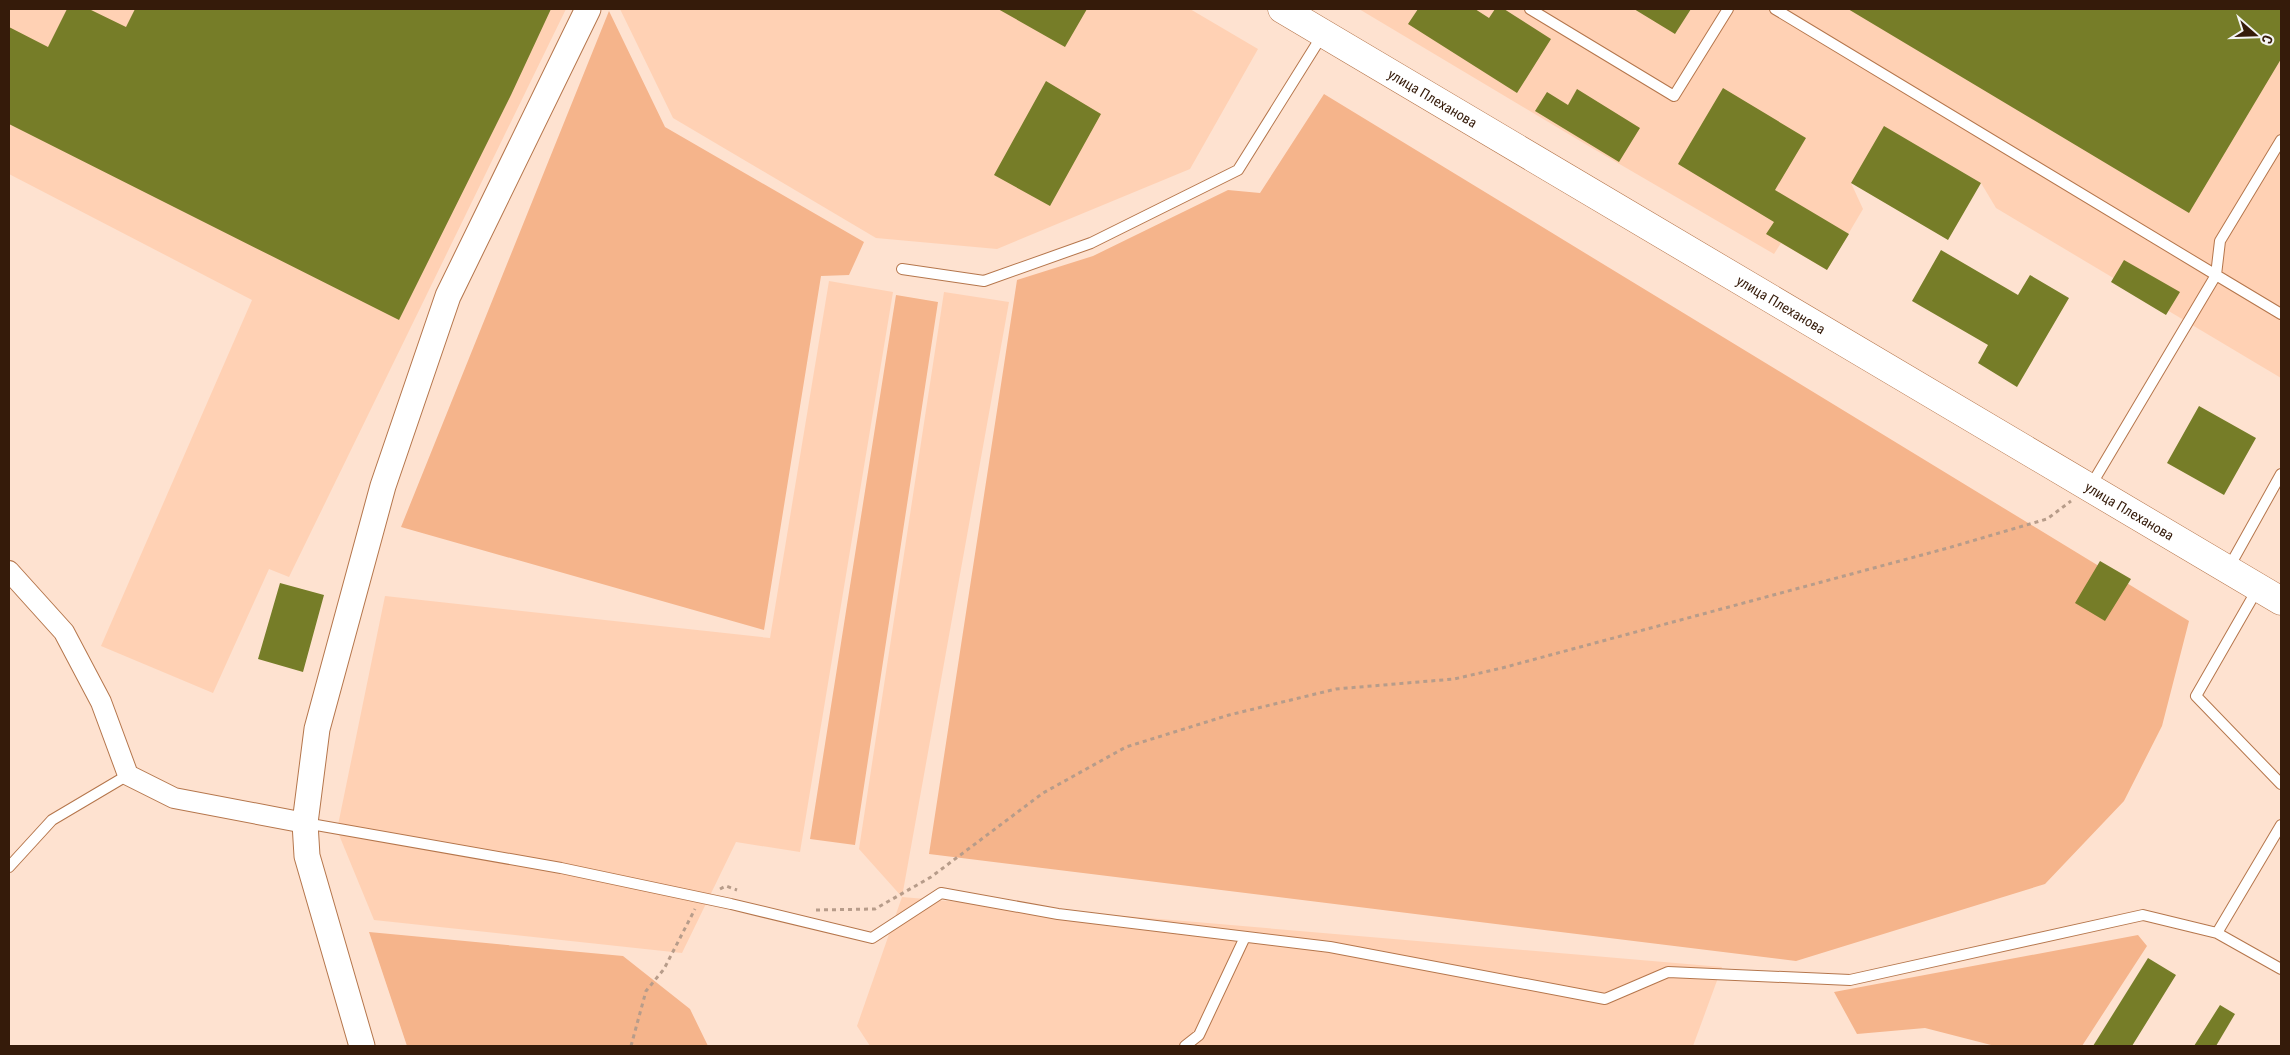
<svg xmlns="http://www.w3.org/2000/svg" width="2290" height="1055" font-family="'Roboto Condensed',sans-serif">
  <rect width="100%" height="100%" fill="#fee2d0"/>
  <!-- built -->
  <path fill="#ffd1b4" d="M 9,9 L 566,9 L 289,577 L 269,569 L 213,693 L 101,646 L 252,300 L 9,174 Z
    M 620,9 L 1190,9 L 1258,49 L 1190,169 L 997,249 L 876,238 L 673,118 Z
    M 1359,9 L 2281,9 L 2281,378 L 1996,208 L 1981,183 L 1885,127 L 1851,183 L 1863,209 L 1827,270 L 1781,243 L 1774,254 L 1592,148 Z
    M 829,281 L 893,292 L 800,852 L 736,842 L 682,953 L 374,920 L 337,830 L 385,596 L 770,638 Z
    M 944,292 L 1009,302 L 902,897 L 1722,967 L 1693,1046 L 870,1046 L 857,1026 L 902,897 L 859,849 Z"/>
  <!-- green -->
  <path fill="#f5b48b" d="M 609,11 L 665,127 L 864,242 L 849,275 L 821,276 L 764,630 L 401,527 Z
    M 1324,94 L 2189,621 L 2162,726 L 2124,801 L 2045,884 L 1796,961 L 929,854 L 1017,280 L 1093,256 L 1228,190 L 1260,193 Z
    M 896,295 L 938,302 L 855,845 L 810,839 Z
    M 369,932 L 623,956 L 690,1009 L 708,1046 L 407,1046 Z
    M 2138,935 L 2147,946 L 2082,1046 L 1995,1046 L 1925,1028 L 1857,1034 L 1834,992 Z"/>
  <!-- building -->
  <path fill="#767d28" d="M 67,9 L 89,9 L 126,27 L 135,9 L 551,9 L 511,95 L 399,320 L 9,124 L 9,27 L 48,47 Z
    M 998,9 L 1087,9 L 1065,47 Z
    M 1418,9 L 1475,9 L 1489,18 L 1495,9 L 1504,9 L 1551,39 L 1517,93 L 1408,24 Z
    M 1634,9 L 1691,9 L 1675,34 Z
    M 1848,9 L 2281,9 L 2281,59 L 2189,213 Z
    M 1046,81 L 1101,114 L 1050,206 L 994,175 Z
    M 1723,88 L 1806,138 L 1775,190 L 1849,234 L 1827,270 L 1766,234 L 1774,222 L 1678,164 Z
    M 1577,89 L 1640,128 L 1619,162 L 1535,111 L 1547,92 L 1568,105 Z
    M 1884,126 L 1981,183 L 1948,240 L 1851,183 Z
    M 1941,250 L 2018,295 L 2030,275 L 2069,298 L 2017,387 L 1978,363 L 1988,345 L 1912,301 Z
    M 2124,260 L 2180,292 L 2166,315 L 2111,282 Z
    M 2199,406 L 2256,438 L 2224,495 L 2167,463 Z
    M 2100,561 L 2131,579 L 2105,621 L 2075,603 Z
    M 280,583 L 324,595 L 303,672 L 258,659 Z
    M 2148,958 L 2176,975 L 2132,1046 L 2093,1046 Z
    M 2220,1005 L 2235,1014 L 2216,1046 L 2194,1046 Z"/>
  <g fill="none" stroke-linecap="round" stroke-linejoin="round">
    <defs>
      <path id="service" d="M 1530,9 L 1674,96 L 1728,9
        M 1775,9 L 2216,275 L 2220,241 L 2281,140
        M 902,269 L 984,281 L 1091,243 L 1238,170 L 1323,34
        M 2090,487 L 2216,275 L 2281,314
        M 2228,569 L 2281,474
        M 2258,588 L 2196,696 L 2281,784
        M 305,823 L 561,868 L 731,904 L 872,938 L 941,893 L 1058,914 L 1330,947 L 1605,999 L 1668,972 L 1850,980 L 2143,915 L 2217,933
        M 2281,825 L 2217,933 L 2281,969
        M 9,867 L 52,820 L 128,775
        M 1185,1046 L 1199,1035 L 1245,937"/>
      <path id="minor" d="M 9,571 L 64,632 L 101,702 L 128,775 L 174,798 L 305,823"/>
      <path id="tertiary" d="M 362,1046 L 307,856 L 305,823 L 317,729 L 383,486 L 448,296 L 588,9"/>
      <g id="secondary">
        <path id="s1" d="M 1282,9 L 2281,601"/>
      </g>
    </defs>
    <!-- service casing -->
    <use href="#service" stroke="#b5764c" stroke-width="12"/>
    <!-- minor casing -->
    <use href="#minor" stroke="#b5764c" stroke-width="22"/>
    <!-- tertiary casing -->
    <use href="#tertiary" stroke="#b5764c" stroke-width="27"/>
    <!-- secondary casing -->
    <use href="#secondary" stroke="#b5764c" stroke-width="29"/>
    <!-- path -->
    <path stroke="#b79c8a" stroke-width="3" stroke-dasharray="4 4" stroke-linecap="butt" d="M 720,889 L 726,886 L 737,890
      M 816,910 L 875,909 L 931,877 L 1043,793 L 1126,747 L 1229,715 L 1336,689 L 1454,679 L 1502,668 L 1948,548 L 2047,519 L 2071,501
      M 631,1046 L 646,991 L 664,969 L 695,909"/>
    <!-- service -->
    <use href="#service" stroke="#fff" stroke-width="10"/>
    <!-- minor -->
    <use href="#minor" stroke="#fff" stroke-width="20"/>
    <!-- tertiary -->
    <use href="#tertiary" stroke="#fff" stroke-width="25"/>
    <!-- secondary -->
    <use href="#secondary" stroke="#fff" stroke-width="28"/>
  </g>
  <g text-anchor="middle" stroke-width="5" stroke-linejoin="round" paint-order="stroke">
    <!-- street labels -->
    <g font-size="14" fill="#351b0a" stroke="#f5f5f5">
      <text dy="5" stroke="none"><textPath href="#s1" startOffset="175">улица Плеханова</textPath></text>
      <text dy="5" stroke="none"><textPath href="#s1" startOffset="580">улица Плеханова</textPath></text>
      <text dy="5" stroke="none"><textPath href="#s1" startOffset="985">улица Плеханова</textPath></text>
    </g>
  </g>
  <!-- border -->
  <rect width="2290" height="1055" fill="none" stroke="#351b0a" stroke-width="20"/>
  <!-- north arrow -->
  <g transform="translate(2255 35) rotate(110)" stroke="#f5f5f5" stroke-width="4" paint-order="stroke">
  <path d="M0-4L9 19L0 12L-9 19Z" fill="#351b0a"/>
  <text y="-8" font-size="14" font-weight="bold" text-anchor="middle" fill="#351b0a">С</text>
  </g>
</svg>
